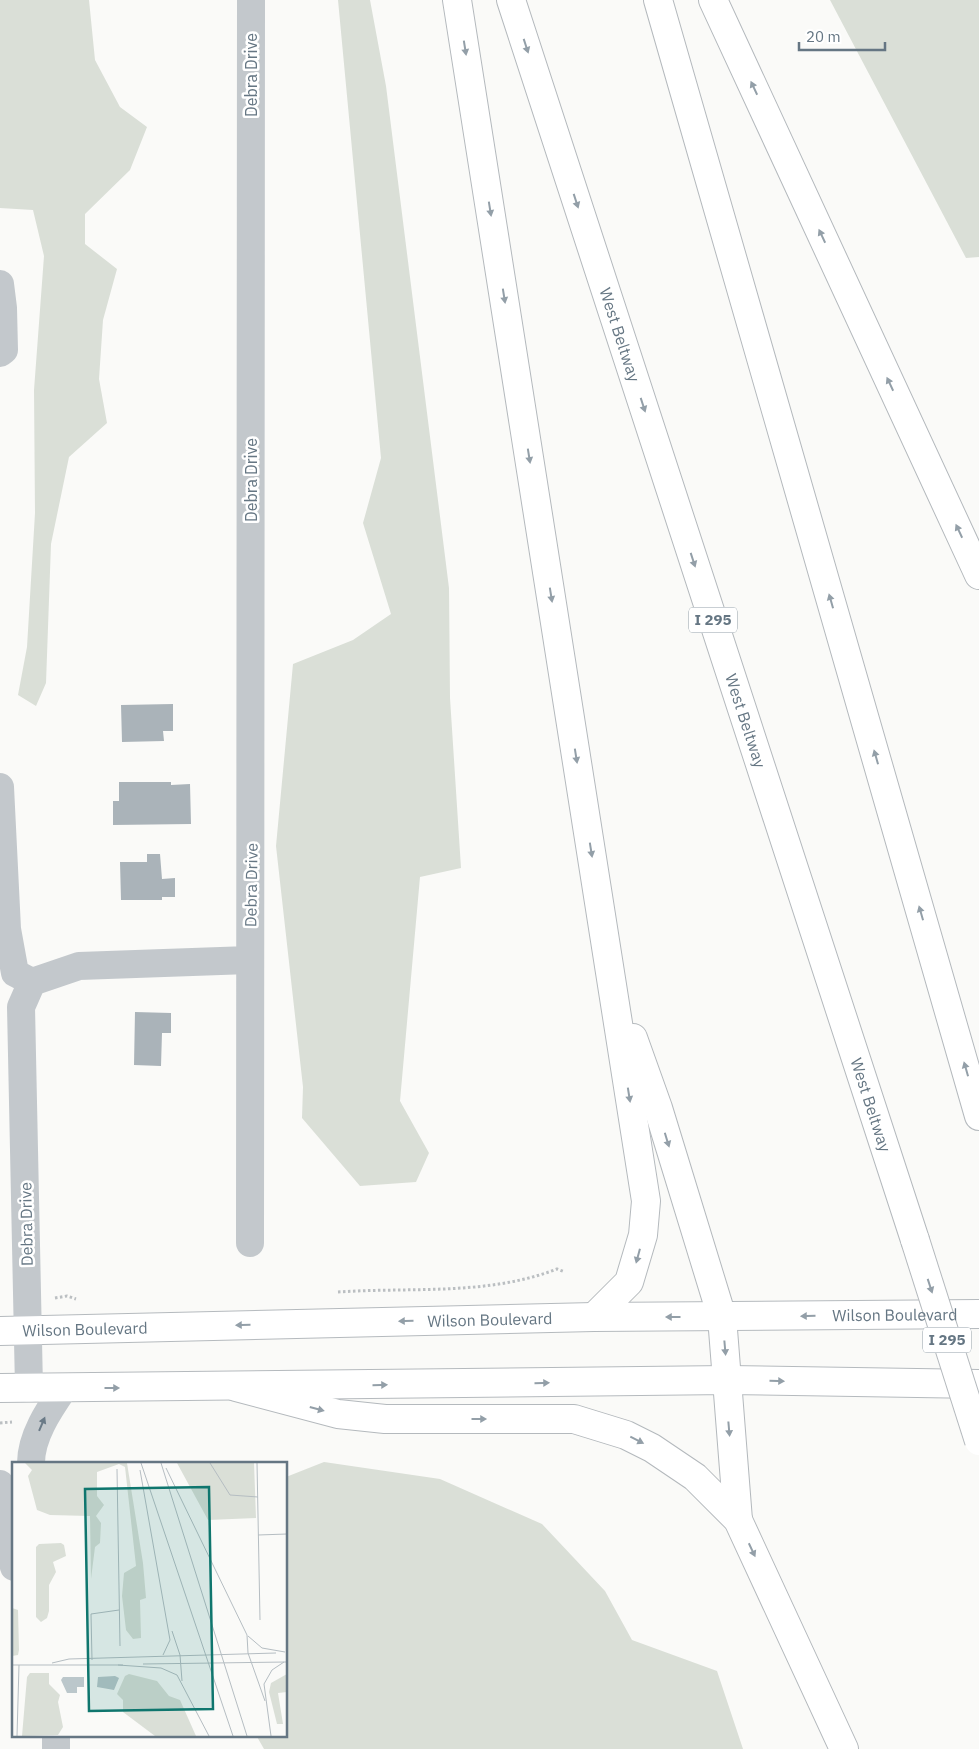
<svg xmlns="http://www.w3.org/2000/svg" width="979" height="1749" font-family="'IBM Plex Sans',sans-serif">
  <rect width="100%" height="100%" fill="#fafaf8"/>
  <!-- green -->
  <path fill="#dadfd7" d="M 0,0 L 89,0 L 95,60 L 120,107 L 147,127 L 130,170 L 85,214 L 85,244 L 117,269 L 103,320 L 99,379 L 107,423 L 69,457 L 51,544 L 46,683 L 36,706 L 18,695 L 27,647 L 35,513 L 34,390 L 44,256 L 33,210 L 0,208 Z
    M 338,0 L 370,0 L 386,86 L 449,588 L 450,698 L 461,868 L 420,877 L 400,1101 L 429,1153 L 416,1182 L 360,1186 L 302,1118 L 303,1087 L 276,846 L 293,664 L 353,640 L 391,614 L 363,523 L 381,458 Z
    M 830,0 L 979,0 L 979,257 L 966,258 Z
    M 324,1462 L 440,1479 L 542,1524 L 605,1591 L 632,1640 L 717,1671 L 743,1749 L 264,1749 L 256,1735 L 286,1735 L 286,1477 Z"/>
  <!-- building -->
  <path fill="#aab3b9" d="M 173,704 L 173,731 L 163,731 L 164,741 L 122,742 L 121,705 Z
    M 119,782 L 171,782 L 171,785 L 190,784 L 191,824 L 113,825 L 113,801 L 119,801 Z
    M 147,854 L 160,854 L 162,879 L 175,878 L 175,897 L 162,897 L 162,900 L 121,900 L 120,862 L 147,862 Z
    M 135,1012 L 171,1013 L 171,1033 L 162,1033 L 161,1066 L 134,1065 Z"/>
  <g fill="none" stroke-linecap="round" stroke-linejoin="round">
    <defs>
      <g id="major">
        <path id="s1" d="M 0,1331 L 594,1317 L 979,1314"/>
        <path d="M 0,1388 L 728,1380 L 979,1384"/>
      </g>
      <g id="highway">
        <path d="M 457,0 L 646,1201 L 643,1235 L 629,1282 L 594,1317"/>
        <path id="s2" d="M 511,0 L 915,1240"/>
        <path d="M 658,0 L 979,1116"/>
        <path d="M 713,0 L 979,575"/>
        <path d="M 633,1038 L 658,1108 L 722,1317 L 738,1520"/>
        <path d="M 236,1387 L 338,1414 L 385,1419 L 574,1419 L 626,1435 L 652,1448 L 695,1477 L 738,1520 L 844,1749"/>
      </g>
    </defs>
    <!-- major casing -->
    <use href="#major" stroke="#b5babe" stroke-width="30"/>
    <!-- highway casing -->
    <use href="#highway" stroke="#b4b9bd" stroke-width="30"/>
    <!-- path -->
    <path stroke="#bbbfc2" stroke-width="3" stroke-dasharray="2.5 2.5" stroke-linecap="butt" d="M 338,1292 C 411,1287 487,1296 557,1269 L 565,1272
      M 55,1298 L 67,1296 L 76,1299
      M 0,1423 L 12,1422"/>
    <!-- minor -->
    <path stroke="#c3c8cc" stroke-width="28" d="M 0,284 L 3,308 L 4,350 L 0,353
      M 0,787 L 7,929 L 15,973 L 32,982
      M 250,1243 L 251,0
      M 29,1388 L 21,1007 L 32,982 L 79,966 L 249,960
      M 31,1463 C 31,1436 49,1410 64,1388
      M 0,1484 L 4,1534 L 14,1567
      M 56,1735 L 56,1749"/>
    <!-- major -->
    <use href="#major" stroke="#fff" stroke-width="28"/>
    <!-- highway -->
    <use href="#highway" stroke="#fff" stroke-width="28"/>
    <defs>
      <path id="highway-bridge" d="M 915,1240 L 979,1441"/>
    </defs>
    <!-- highway-bridge casing -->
    <use href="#highway-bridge" stroke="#b4b9bd" stroke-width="30" stroke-linecap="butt"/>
    <!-- highway-bridge -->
    <use href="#highway-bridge" stroke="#fff" stroke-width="28"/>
  </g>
  <!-- one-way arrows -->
  <defs><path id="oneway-solid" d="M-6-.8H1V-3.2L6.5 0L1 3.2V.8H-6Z" transform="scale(1.25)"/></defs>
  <g fill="#939fa8">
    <use href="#oneway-solid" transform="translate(526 46) rotate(72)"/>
    <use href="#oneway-solid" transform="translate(465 48) rotate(81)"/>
    <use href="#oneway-solid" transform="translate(754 88) rotate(-115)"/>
    <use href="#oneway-solid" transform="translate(576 201) rotate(72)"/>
    <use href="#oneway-solid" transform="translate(490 209) rotate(81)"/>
    <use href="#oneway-solid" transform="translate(822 236) rotate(-115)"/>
    <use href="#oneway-solid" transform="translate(504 296) rotate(81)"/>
    <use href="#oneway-solid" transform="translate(890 384) rotate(-115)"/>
    <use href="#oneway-solid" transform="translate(643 405) rotate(72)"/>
    <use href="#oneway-solid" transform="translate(529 456) rotate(81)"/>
    <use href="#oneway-solid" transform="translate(959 531) rotate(-115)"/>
    <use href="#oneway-solid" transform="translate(693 560) rotate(72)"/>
    <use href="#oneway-solid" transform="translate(551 595) rotate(81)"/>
    <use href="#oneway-solid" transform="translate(831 601) rotate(-106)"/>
    <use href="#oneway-solid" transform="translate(576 756) rotate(81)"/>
    <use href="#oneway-solid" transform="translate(876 757) rotate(-106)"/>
    <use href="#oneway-solid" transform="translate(591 850) rotate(81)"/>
    <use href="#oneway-solid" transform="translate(921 913) rotate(-106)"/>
    <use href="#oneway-solid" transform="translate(966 1069) rotate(-106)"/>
    <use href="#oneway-solid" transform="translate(629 1095) rotate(81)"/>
    <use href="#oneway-solid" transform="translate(667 1140) rotate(73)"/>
    <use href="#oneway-solid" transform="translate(638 1256) rotate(105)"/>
    <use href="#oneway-solid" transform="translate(930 1286) rotate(72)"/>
    <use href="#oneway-solid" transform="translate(808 1316) rotate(179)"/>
    <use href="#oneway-solid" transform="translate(673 1317) rotate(180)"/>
    <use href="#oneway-solid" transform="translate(406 1321) rotate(179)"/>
    <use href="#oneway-solid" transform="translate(243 1325) rotate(179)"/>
    <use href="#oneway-solid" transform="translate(725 1348) rotate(85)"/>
    <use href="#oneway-solid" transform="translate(777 1381) rotate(1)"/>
    <use href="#oneway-solid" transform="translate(542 1383) rotate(-1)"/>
    <use href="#oneway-solid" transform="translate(380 1385) rotate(-1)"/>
    <use href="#oneway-solid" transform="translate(112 1388)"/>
    <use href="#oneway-solid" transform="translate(317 1409) rotate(15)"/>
    <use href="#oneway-solid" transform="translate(479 1419)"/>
    <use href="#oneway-solid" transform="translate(729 1429) rotate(85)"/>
    <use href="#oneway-solid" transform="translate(637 1440) rotate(27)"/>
    <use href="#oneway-solid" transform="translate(752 1550) rotate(65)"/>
  </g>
  <use fill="#6a7a87" href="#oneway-solid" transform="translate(42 1424) rotate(-67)"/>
  <g text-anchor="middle" stroke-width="5" stroke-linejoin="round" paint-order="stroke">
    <!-- shield labels -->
    <g fill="#fff" stroke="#939fa8" stroke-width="1">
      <rect x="689" y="607.5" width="48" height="25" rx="4"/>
      <rect x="923" y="1327.5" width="48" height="25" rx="4"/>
    </g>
    <g font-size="15" font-weight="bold" fill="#657683">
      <text x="713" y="625">I 295</text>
      <text x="947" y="1345">I 295</text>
    </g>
    <!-- street labels -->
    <g font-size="16" fill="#657683" stroke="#fff">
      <text transform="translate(251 75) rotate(-90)" y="6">Debra Drive</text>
      <text dy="6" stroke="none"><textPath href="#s2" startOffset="352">West Beltway</textPath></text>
      <text transform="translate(251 480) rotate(-90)" y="6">Debra Drive</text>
      <text dy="6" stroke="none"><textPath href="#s2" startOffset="758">West Beltway</textPath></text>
      <text transform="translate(251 885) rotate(-89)" y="6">Debra Drive</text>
      <text dy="6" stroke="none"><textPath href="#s2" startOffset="1162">West Beltway</textPath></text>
      <text transform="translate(26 1224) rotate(-91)" y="6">Debra Drive</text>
      <text dy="6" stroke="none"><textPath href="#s1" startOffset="895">Wilson Boulevard</textPath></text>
      <text dy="6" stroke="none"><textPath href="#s1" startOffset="490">Wilson Boulevard</textPath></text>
      <text dy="6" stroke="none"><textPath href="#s1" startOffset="85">Wilson Boulevard</textPath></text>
    </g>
  </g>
  <!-- overview -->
  <g transform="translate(12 1462)">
    <rect width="275" height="275" fill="#fafaf8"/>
    <path d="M 13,1 L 115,1 L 131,101 L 134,136 L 128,138 L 129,176 L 121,177 L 114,168 L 110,134 L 112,111 L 124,104 L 113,5 L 107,2 L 85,10 L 85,34 L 92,43 L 84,54 L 89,61 L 88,81 L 83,85 L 79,117 L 78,54 L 38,53 L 25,48 L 16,14 L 20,8 ZM 165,1 L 242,1 L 244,56 L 196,58 ZM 49,81 L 52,83 L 54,94 L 41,100 L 44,110 L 37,123 L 37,149 L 35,156 L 29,160 L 24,155 L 24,85 L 27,82 ZM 0,146 L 6,148 L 7,188 L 6,193 L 0,194 ZM 18,211 L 37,211 L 37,222 L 48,233 L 46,240 L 51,265 L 46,273 L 10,274 L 15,215 ZM 117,212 L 145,219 L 157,234 L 168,238 L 184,274 L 143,274 L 111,250 L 111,238 L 105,232 L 113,214 ZM 275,212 L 275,230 L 266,231 L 271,262 L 265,262 L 257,230 L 259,221 Z" fill="#dadfd7"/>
    <path d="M 103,214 L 107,216 L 102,228 L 85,225 L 86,215 ZM 51,215 L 72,215 L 72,225 L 65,225 L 65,231 L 55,231 L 49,218 Z" fill="#bbc7cb"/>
    <path fill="none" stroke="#b5bdc2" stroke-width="1" d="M 129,1 L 221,274M 149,1 L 235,274M 198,1 L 218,33 L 246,35M 245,1 L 248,158M 154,6 L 235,173 L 236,191 L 253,239M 105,7 L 108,184M 128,8 L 158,178 L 151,193M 246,73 L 275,72M 160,169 L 168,193 L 170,219M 236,174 L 250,186 L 273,190M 80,198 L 79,152 L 107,148M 40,201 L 57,197 L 264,191M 131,202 L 274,200M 0,203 L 111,203M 106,203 L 149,206 L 165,213 L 197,274M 5,274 L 7,203M 259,274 L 252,222 L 260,208 L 272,200"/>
    <path fill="#0f766e" fill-opacity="0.15" stroke="#0f766e" stroke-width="2.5" d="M 197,25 L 201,247 L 77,249 L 73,27 Z"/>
    <rect width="275" height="275" fill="none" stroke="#657683" stroke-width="2.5"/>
  </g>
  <!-- scale -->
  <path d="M799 42v8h86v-8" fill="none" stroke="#657683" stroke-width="2.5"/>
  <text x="806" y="42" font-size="15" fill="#657683" stroke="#ffffff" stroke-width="4" paint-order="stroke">20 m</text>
</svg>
